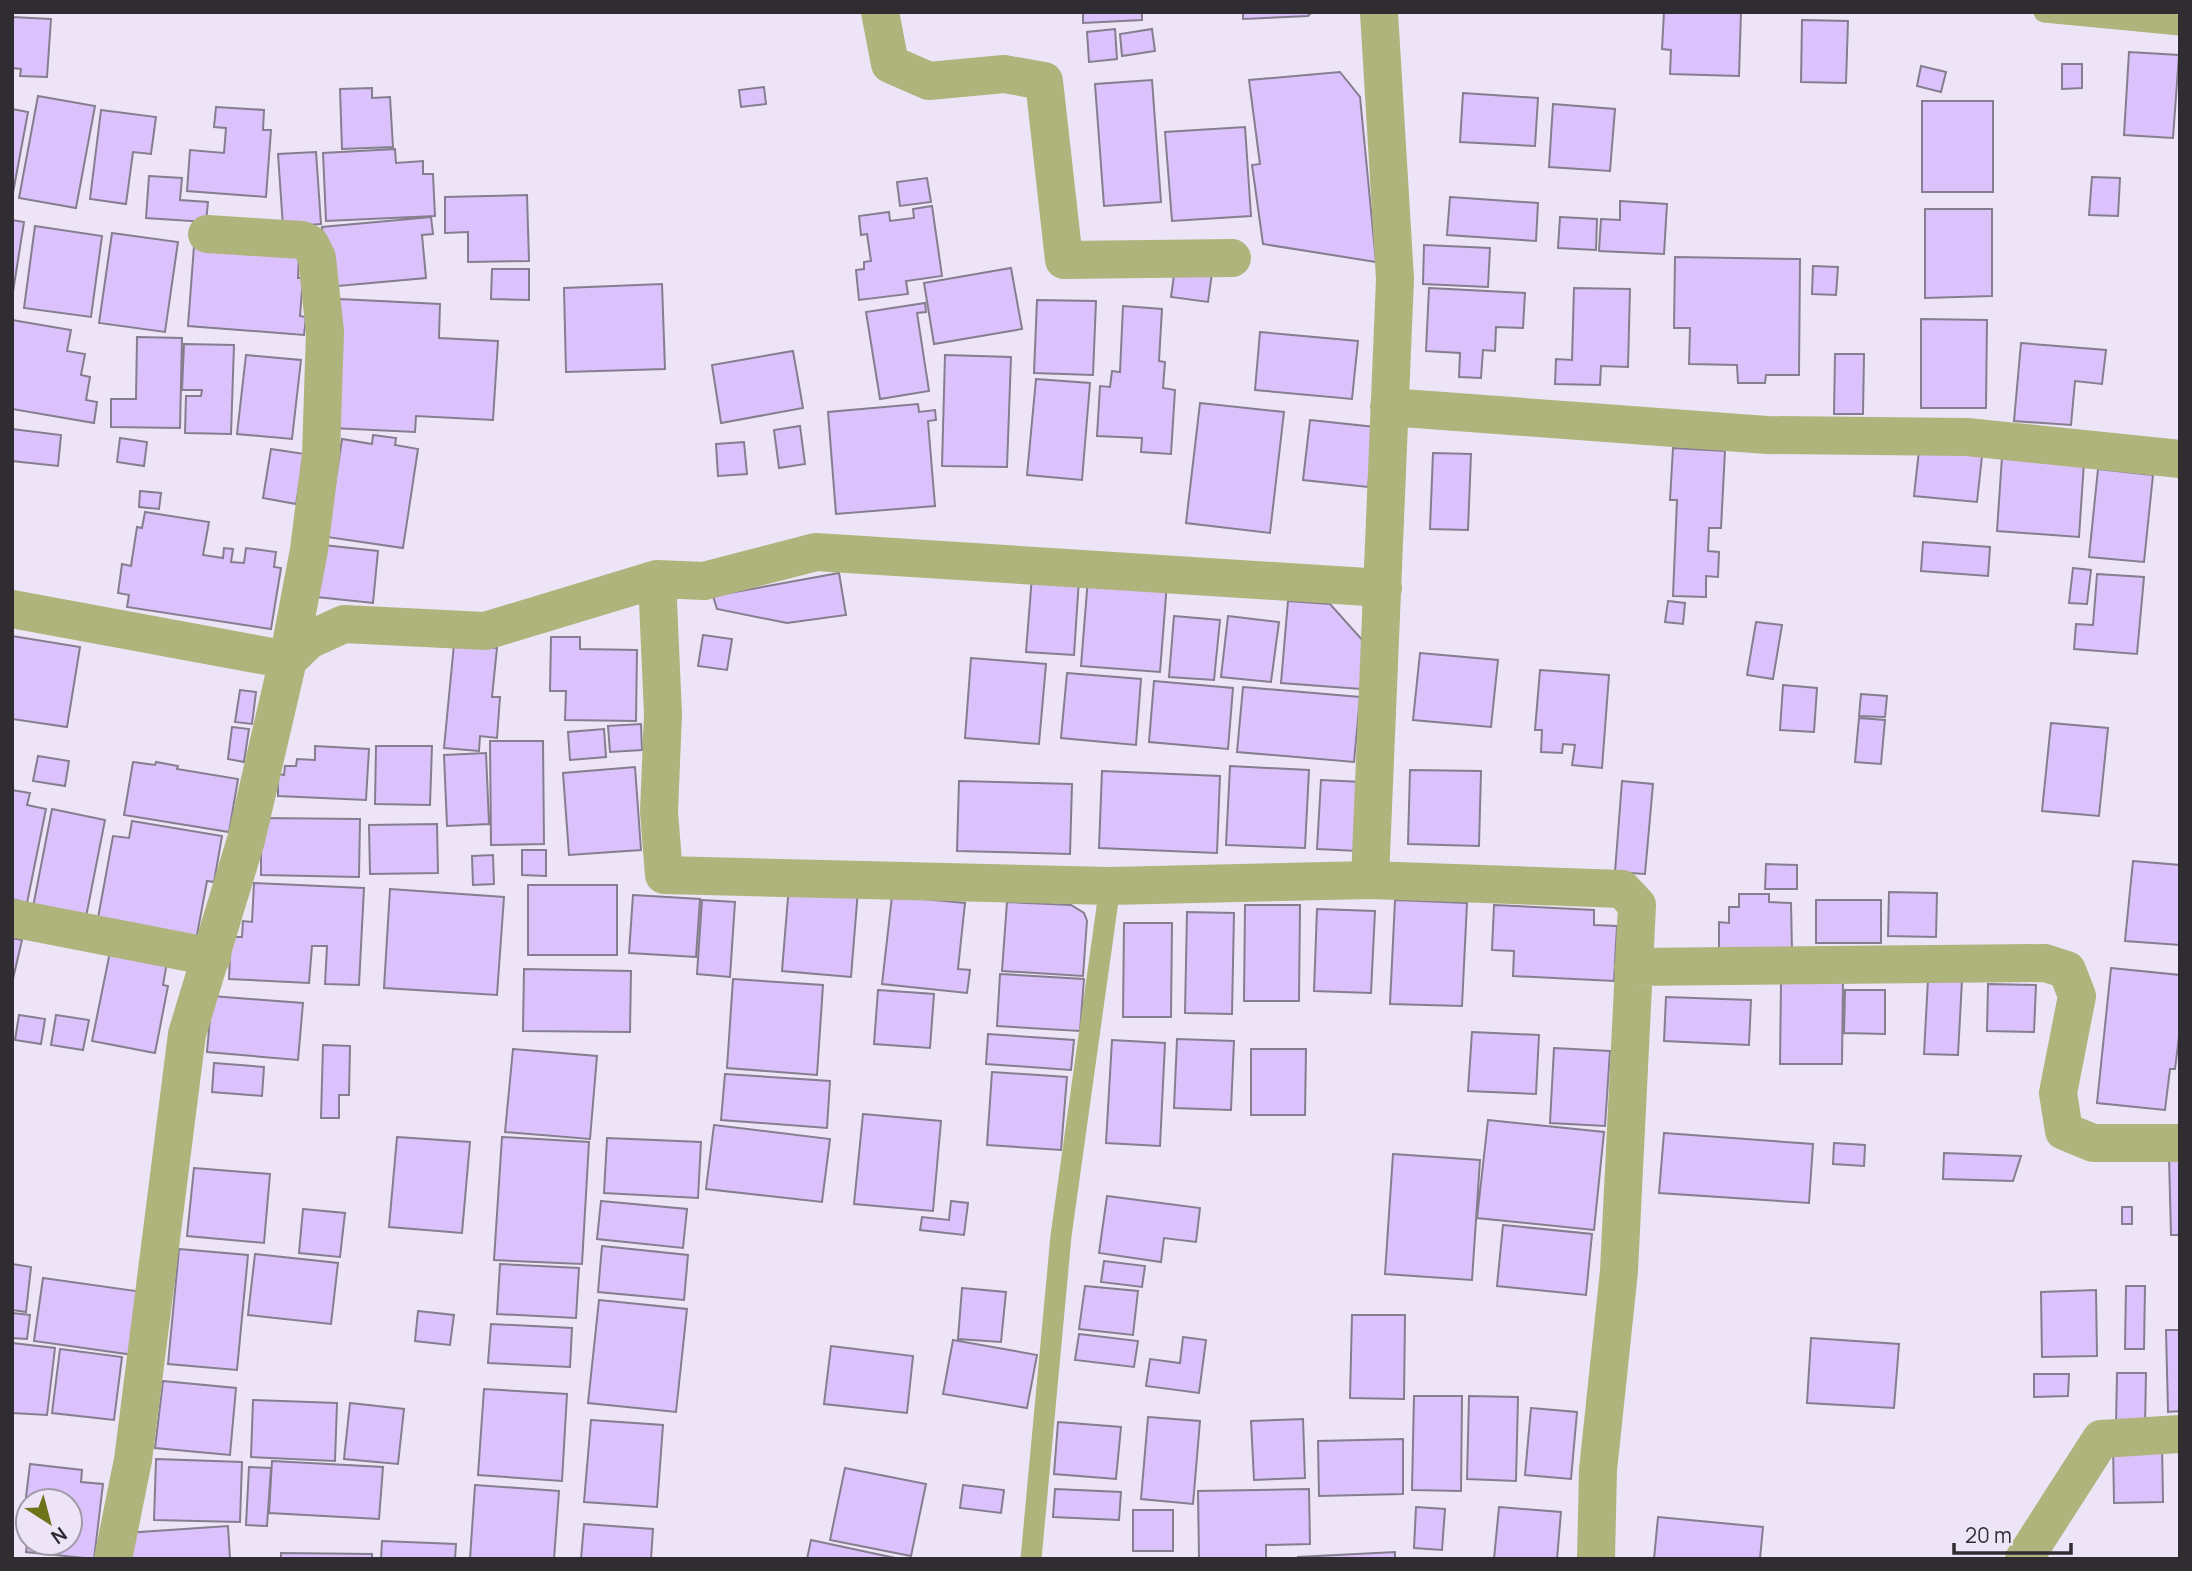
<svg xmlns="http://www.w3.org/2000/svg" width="2192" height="1571" font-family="Manrope,sans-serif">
  <rect width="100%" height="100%" fill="#ede5f7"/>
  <!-- building -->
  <path fill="#dcc2fc" stroke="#857e8e" stroke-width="2" d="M 1083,12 L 1142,12 L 1142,20 L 1083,23 Z
    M 1243,12 L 1312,12 L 1308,16 L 1243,19 Z
    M 1664,12 L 1741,12 L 1739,76 L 1670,74 L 1671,50 L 1662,49 Z
    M 12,17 L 51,19 L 47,77 L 20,76 L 21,69 L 12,68 Z
    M 1802,20 L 1848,21 L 1846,83 L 1801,82 Z
    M 1115,29 L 1117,59 L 1089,62 L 1087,32 Z
    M 1152,29 L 1155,51 L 1122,56 L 1120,34 Z
    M 2129,52 L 2179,55 L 2173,138 L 2124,135 Z
    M 2062,64 L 2082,64 L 2082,88 L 2062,89 Z
    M 1921,66 L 1946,72 L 1941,92 L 1917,86 Z
    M 1340,72 L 1360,97 L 1376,262 L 1263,244 L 1252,165 L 1260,164 L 1249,80 Z
    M 1152,80 L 1161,202 L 1104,206 L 1095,84 Z
    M 764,87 L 766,104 L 741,107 L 739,90 Z
    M 372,88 L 372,98 L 390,97 L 393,147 L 342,149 L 340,89 Z
    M 1463,93 L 1538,98 L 1535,146 L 1460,142 Z
    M 38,96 L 95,106 L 76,208 L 19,198 Z
    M 1922,101 L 1993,101 L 1993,192 L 1922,192 Z
    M 1553,104 L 1615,109 L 1610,171 L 1549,167 Z
    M 216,107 L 264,110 L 263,130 L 271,130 L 266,197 L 187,191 L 190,150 L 224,153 L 226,128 L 214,127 Z
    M 12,109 L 28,112 L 12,198 Z
    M 101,110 L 156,117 L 151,154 L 133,152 L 126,204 L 90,199 Z
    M 1245,127 L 1251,216 L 1172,221 L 1165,132 Z
    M 395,149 L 396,163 L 423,161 L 423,174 L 433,174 L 435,216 L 326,221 L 323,153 Z
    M 316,152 L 321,224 L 283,227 L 278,154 Z
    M 149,176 L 182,178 L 180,200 L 208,202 L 206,222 L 146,218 Z
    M 2092,177 L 2120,178 L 2118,216 L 2089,215 Z
    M 927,178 L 931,202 L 900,206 L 897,182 Z
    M 527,195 L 529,261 L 468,262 L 468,232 L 445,233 L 445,197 Z
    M 1450,197 L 1538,203 L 1536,241 L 1447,235 Z
    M 1620,201 L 1667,204 L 1664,254 L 1599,251 L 1601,219 L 1620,220 Z
    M 932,206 L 942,276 L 906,281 L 908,294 L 859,300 L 856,270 L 864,269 L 864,262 L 871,261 L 867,234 L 861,235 L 859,216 L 889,212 L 890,221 L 914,218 L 913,209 Z
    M 1925,209 L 1992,209 L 1992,296 L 1925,298 Z
    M 431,217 L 433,234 L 422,235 L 426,278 L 327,287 L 322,227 Z
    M 1560,217 L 1597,219 L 1596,250 L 1558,248 Z
    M 12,220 L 24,222 L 12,298 Z
    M 35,226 L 102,236 L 91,317 L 24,308 Z
    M 112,233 L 178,242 L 165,332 L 99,323 Z
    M 1424,245 L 1490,248 L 1488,287 L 1423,284 Z
    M 194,246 L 299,255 L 298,278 L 303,278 L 300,316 L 306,317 L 304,335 L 188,326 Z
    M 1675,257 L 1800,259 L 1799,375 L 1766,375 L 1765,383 L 1738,383 L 1737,365 L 1689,364 L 1690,328 L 1674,328 Z
    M 1813,266 L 1838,267 L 1836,295 L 1812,294 Z
    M 1011,268 L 1022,329 L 934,344 L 924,283 Z
    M 1175,268 L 1212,273 L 1208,302 L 1171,297 Z
    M 492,269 L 529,269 L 529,300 L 491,299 Z
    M 662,284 L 665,369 L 566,372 L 564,288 Z
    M 1429,288 L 1525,293 L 1523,328 L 1496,327 L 1495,351 L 1483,350 L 1481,378 L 1459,377 L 1460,353 L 1426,351 Z
    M 1574,288 L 1630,289 L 1628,367 L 1601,366 L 1600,385 L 1555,384 L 1556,359 L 1572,360 Z
    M 339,299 L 440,304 L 439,338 L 498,341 L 493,420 L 416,416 L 415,432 L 332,428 Z
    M 1037,300 L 1096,301 L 1093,375 L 1034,373 Z
    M 925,303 L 926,312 L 917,313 L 929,391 L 880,399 L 866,312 Z
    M 1123,306 L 1162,309 L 1159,361 L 1165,362 L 1163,388 L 1175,390 L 1171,454 L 1141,452 L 1142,438 L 1097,436 L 1100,386 L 1110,387 L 1112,371 L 1120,372 Z
    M 1921,319 L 1987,320 L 1986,408 L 1921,408 Z
    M 12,320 L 71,330 L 67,351 L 85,354 L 81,375 L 90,377 L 86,400 L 97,402 L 94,423 L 12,409 Z
    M 1260,332 L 1358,341 L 1352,399 L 1255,390 Z
    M 137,337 L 182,338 L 180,428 L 111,427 L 111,399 L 136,399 Z
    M 2021,343 L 2106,350 L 2102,384 L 2075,381 L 2071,425 L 2014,421 Z
    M 184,344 L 234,345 L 231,434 L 185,433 L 186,396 L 201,396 L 202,390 L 182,390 Z
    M 793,351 L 803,408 L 721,423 L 712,365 Z
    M 1835,354 L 1864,354 L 1863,414 L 1834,414 Z
    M 246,355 L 301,360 L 292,439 L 237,434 Z
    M 945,355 L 1011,357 L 1007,467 L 942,466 Z
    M 1036,379 L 1090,383 L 1082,480 L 1027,475 Z
    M 1200,403 L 1284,412 L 1270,533 L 1186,523 Z
    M 918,404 L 919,412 L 935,410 L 936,420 L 928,421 L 935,506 L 836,514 L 828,412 Z
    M 1310,420 L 1375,427 L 1368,487 L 1303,480 Z
    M 800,426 L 805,464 L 779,468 L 774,430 Z
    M 12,429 L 61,435 L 58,466 L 12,461 Z
    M 373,435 L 396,438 L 395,445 L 418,449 L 403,548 L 327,537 L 342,439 L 372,444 Z
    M 120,438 L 147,442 L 144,466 L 117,462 Z
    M 744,442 L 747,474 L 718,476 L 716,444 Z
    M 1673,448 L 1725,451 L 1721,528 L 1709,528 L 1708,551 L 1719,552 L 1718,577 L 1706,576 L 1706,597 L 1673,596 L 1677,500 L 1670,500 Z
    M 271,449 L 305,454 L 296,504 L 263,498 Z
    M 1919,450 L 1982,456 L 1977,502 L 1914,496 Z
    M 1433,453 L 1471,454 L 1468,530 L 1430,529 Z
    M 2002,457 L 2084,462 L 2079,537 L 1997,531 Z
    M 2098,469 L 2153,475 L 2144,562 L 2089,557 Z
    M 140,491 L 161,493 L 159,509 L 139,507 Z
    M 145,512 L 209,522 L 203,555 L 223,558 L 224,548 L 233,549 L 231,562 L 244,563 L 246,548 L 276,552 L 274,567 L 281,568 L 271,629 L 127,607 L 129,595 L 118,593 L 122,564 L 131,566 L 137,527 L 142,528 Z
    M 1923,542 L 1990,547 L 1988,576 L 1921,571 Z
    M 323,545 L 378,551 L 373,603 L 317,597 Z
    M 2073,568 L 2091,570 L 2087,604 L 2069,603 Z
    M 839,573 L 846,615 L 787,623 L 717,609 L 713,596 Z
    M 2097,574 L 2144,577 L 2137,654 L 2074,649 L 2076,624 L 2093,625 Z
    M 1032,576 L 1079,579 L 1074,655 L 1026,652 Z
    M 1088,578 L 1167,583 L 1160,672 L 1081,666 Z
    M 1288,601 L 1330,604 L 1365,643 L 1361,689 L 1281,683 Z
    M 1668,601 L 1685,603 L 1683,624 L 1665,622 Z
    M 1174,616 L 1220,620 L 1214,680 L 1169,677 Z
    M 1228,616 L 1279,622 L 1271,682 L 1221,677 Z
    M 1756,622 L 1782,625 L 1773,679 L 1747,675 Z
    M 703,635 L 732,639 L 727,670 L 698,666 Z
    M 12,636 L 80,647 L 67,727 L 12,719 Z
    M 551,637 L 580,637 L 580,649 L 637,650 L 636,721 L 565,720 L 566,691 L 550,691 Z
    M 454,644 L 497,648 L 492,697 L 500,697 L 497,738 L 480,736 L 479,751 L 444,748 Z
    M 1420,653 L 1498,660 L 1491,727 L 1413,720 Z
    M 971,658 L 1046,664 L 1039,744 L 965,738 Z
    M 1540,670 L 1609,675 L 1602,768 L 1572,765 L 1575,745 L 1563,744 L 1562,753 L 1541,752 L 1542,730 L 1535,730 Z
    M 1067,673 L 1141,679 L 1136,745 L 1061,738 Z
    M 1154,681 L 1233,688 L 1228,749 L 1149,742 Z
    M 1783,685 L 1817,688 L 1814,732 L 1780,730 Z
    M 1243,687 L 1360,697 L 1354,762 L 1237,752 Z
    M 240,690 L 256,692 L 252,724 L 235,722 Z
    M 1861,694 L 1887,696 L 1885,717 L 1859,716 Z
    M 1859,718 L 1885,720 L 1881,764 L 1855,762 Z
    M 2051,723 L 2108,728 L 2099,816 L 2042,811 Z
    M 641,724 L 642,750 L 610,752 L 608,726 Z
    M 232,727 L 249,729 L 244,762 L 228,759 Z
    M 604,729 L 606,757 L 570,760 L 568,732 Z
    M 490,741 L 543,741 L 544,844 L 491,845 Z
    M 315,746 L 369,749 L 366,800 L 278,796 L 278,774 L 284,775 L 285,766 L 296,766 L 297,759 L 315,760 Z
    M 376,746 L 432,746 L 430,805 L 375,804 Z
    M 486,753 L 489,824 L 447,826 L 444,755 Z
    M 38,756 L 69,761 L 65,786 L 33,781 Z
    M 133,762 L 155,765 L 156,762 L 178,766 L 177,769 L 238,779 L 229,832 L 124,815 Z
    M 1230,766 L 1309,770 L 1305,848 L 1226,845 Z
    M 635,767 L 641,850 L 569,855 L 563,773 Z
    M 1410,770 L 1481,771 L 1479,846 L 1408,844 Z
    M 1102,771 L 1220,776 L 1217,853 L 1099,848 Z
    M 1321,780 L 1362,782 L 1358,851 L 1317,849 Z
    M 959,781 L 1072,784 L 1070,854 L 957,851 Z
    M 1622,781 L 1653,784 L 1645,874 L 1615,872 Z
    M 12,790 L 30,793 L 27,805 L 46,809 L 27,903 L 12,899 Z
    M 52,809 L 105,820 L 86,917 L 33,907 Z
    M 261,818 L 360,819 L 359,877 L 261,875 Z
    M 132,821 L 222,836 L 214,882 L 207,881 L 195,946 L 96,929 L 113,836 L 129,838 Z
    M 437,824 L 438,873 L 370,874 L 369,825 Z
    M 522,850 L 546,850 L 546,876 L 522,875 Z
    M 493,855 L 494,884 L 473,885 L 472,856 Z
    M 2133,861 L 2180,865 L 2180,945 L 2125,941 Z
    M 1766,864 L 1797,865 L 1797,889 L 1765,889 Z
    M 254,883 L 364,888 L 359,985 L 325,984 L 327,946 L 312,946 L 309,983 L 229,979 L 231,937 L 242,937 L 243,921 L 252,922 Z
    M 528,885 L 617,885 L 617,955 L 528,955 Z
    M 789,885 L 858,890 L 851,977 L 782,971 Z
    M 390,889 L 504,897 L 497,995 L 384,988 Z
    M 1889,892 L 1937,893 L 1936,937 L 1888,936 Z
    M 1739,894 L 1769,894 L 1769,902 L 1791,903 L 1792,951 L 1719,952 L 1719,922 L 1729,923 L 1729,907 L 1739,907 Z
    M 633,895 L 700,899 L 696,957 L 629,953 Z
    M 892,896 L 965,903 L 958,969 L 970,970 L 967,993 L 882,984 Z
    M 702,900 L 735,902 L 730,977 L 697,974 Z
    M 1395,900 L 1467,903 L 1462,1006 L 1390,1004 Z
    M 1816,900 L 1881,900 L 1881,943 L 1816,943 Z
    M 1007,902 L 1071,905 L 1084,913 L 1087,921 L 1083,976 L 1002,971 Z
    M 1245,905 L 1300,905 L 1299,1001 L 1244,1001 Z
    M 1494,905 L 1594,910 L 1594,925 L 1617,926 L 1614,981 L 1513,976 L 1514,951 L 1492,950 Z
    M 1317,909 L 1375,911 L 1371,993 L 1314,991 Z
    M 1187,912 L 1234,913 L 1232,1014 L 1185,1013 Z
    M 1124,923 L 1172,923 L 1171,1017 L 1123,1017 Z
    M 12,938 L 22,940 L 12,983 Z
    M 111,947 L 167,962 L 163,985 L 168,986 L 155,1053 L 92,1041 Z
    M 2111,968 L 2180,975 L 2180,1029 L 2175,1069 L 2170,1069 L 2165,1110 L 2097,1103 Z
    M 524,969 L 631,971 L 630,1032 L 523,1031 Z
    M 1000,974 L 1084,979 L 1080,1031 L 997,1026 Z
    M 733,979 L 823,985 L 817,1075 L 727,1068 Z
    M 1928,979 L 1962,980 L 1958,1055 L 1924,1054 Z
    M 1781,981 L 1843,981 L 1842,1064 L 1780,1064 Z
    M 1988,984 L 2036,985 L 2034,1032 L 1987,1031 Z
    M 878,990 L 934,994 L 930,1048 L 874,1044 Z
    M 1845,990 L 1885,990 L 1885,1034 L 1844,1033 Z
    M 212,996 L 303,1003 L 298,1060 L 207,1052 Z
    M 1666,997 L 1751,1000 L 1749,1045 L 1664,1041 Z
    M 19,1015 L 45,1019 L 41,1044 L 15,1040 Z
    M 56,1015 L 89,1020 L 83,1050 L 51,1045 Z
    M 1472,1032 L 1539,1035 L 1536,1094 L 1468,1091 Z
    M 988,1034 L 1074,1040 L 1071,1070 L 986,1064 Z
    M 1177,1039 L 1234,1041 L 1231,1110 L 1174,1108 Z
    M 1112,1040 L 1165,1043 L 1160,1146 L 1106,1143 Z
    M 323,1045 L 350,1046 L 349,1095 L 339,1095 L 339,1118 L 321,1118 Z
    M 1554,1048 L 1610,1051 L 1605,1126 L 1550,1123 Z
    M 513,1049 L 597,1056 L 590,1139 L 505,1132 Z
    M 1251,1049 L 1306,1049 L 1305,1115 L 1251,1115 Z
    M 214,1063 L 264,1067 L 262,1096 L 212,1092 Z
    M 992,1072 L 1067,1077 L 1061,1150 L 987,1145 Z
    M 725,1074 L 830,1081 L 827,1128 L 721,1120 Z
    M 863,1114 L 941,1121 L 933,1211 L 854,1204 Z
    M 1488,1120 L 1604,1132 L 1594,1230 L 1477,1218 Z
    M 714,1125 L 830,1139 L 822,1202 L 706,1189 Z
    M 1664,1133 L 1813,1144 L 1809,1203 L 1659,1193 Z
    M 397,1137 L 470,1142 L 462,1233 L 389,1227 Z
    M 502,1137 L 589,1142 L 582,1264 L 494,1260 Z
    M 607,1138 L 701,1142 L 698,1198 L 604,1193 Z
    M 1834,1143 L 1865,1145 L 1864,1166 L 1833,1164 Z
    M 1944,1153 L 2021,1156 L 2013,1181 L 1943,1179 Z
    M 1393,1154 L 1480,1160 L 1472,1280 L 1385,1274 Z
    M 2169,1157 L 2180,1157 L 2180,1235 L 2171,1235 Z
    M 194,1168 L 270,1174 L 264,1243 L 187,1236 Z
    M 1107,1196 L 1200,1208 L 1196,1242 L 1164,1238 L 1161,1262 L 1099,1253 Z
    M 601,1201 L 687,1209 L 683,1248 L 597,1239 Z
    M 951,1201 L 968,1203 L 964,1235 L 920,1230 L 922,1217 L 949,1220 Z
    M 2122,1207 L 2132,1207 L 2132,1224 L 2122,1224 Z
    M 303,1209 L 345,1213 L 340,1257 L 299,1253 Z
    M 1503,1225 L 1592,1234 L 1586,1295 L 1497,1286 Z
    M 602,1246 L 688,1255 L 684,1300 L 598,1292 Z
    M 179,1249 L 248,1255 L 237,1370 L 168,1364 Z
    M 255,1254 L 338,1263 L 331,1324 L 248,1315 Z
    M 1104,1261 L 1145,1266 L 1142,1287 L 1101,1282 Z
    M 12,1264 L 31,1267 L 26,1312 L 12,1310 Z
    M 500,1264 L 579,1268 L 576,1318 L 497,1314 Z
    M 43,1278 L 143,1292 L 134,1355 L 34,1341 Z
    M 1085,1286 L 1138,1291 L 1133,1335 L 1079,1329 Z
    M 2126,1286 L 2145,1286 L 2144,1349 L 2125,1349 Z
    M 962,1288 L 1006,1292 L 1001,1342 L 958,1339 Z
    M 2096,1290 L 2097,1356 L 2042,1357 L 2041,1292 Z
    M 599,1300 L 687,1309 L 676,1412 L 588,1403 Z
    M 418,1311 L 454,1315 L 450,1345 L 415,1341 Z
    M 12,1313 L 30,1315 L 27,1339 L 12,1338 Z
    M 1352,1315 L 1405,1315 L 1404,1399 L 1350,1398 Z
    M 491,1324 L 572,1328 L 570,1367 L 488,1363 Z
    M 2166,1330 L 2180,1330 L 2180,1411 L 2168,1412 Z
    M 1079,1334 L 1138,1341 L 1134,1367 L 1075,1360 Z
    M 1183,1337 L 1206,1340 L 1199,1393 L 1146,1386 L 1150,1359 L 1180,1363 Z
    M 1811,1338 L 1899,1344 L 1894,1408 L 1807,1403 Z
    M 953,1340 L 1037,1355 L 1027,1408 L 943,1394 Z
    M 12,1343 L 55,1348 L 47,1415 L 12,1413 Z
    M 831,1346 L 913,1356 L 907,1413 L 824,1404 Z
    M 60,1349 L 122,1357 L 114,1420 L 52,1413 Z
    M 2117,1373 L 2146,1373 L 2145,1427 L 2116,1426 Z
    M 2034,1374 L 2069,1374 L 2068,1396 L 2034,1397 Z
    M 163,1381 L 236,1388 L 230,1455 L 155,1448 Z
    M 484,1389 L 567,1394 L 562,1481 L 478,1475 Z
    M 1414,1396 L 1462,1396 L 1461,1491 L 1412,1490 Z
    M 1469,1396 L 1518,1397 L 1516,1481 L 1467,1479 Z
    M 253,1400 L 337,1403 L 335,1461 L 251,1457 Z
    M 350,1403 L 404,1409 L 398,1464 L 344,1459 Z
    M 1531,1408 L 1577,1412 L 1571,1479 L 1525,1475 Z
    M 1148,1417 L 1200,1421 L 1193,1504 L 1141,1499 Z
    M 1303,1419 L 1305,1478 L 1254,1480 L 1251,1421 Z
    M 591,1420 L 663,1425 L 657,1507 L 584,1502 Z
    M 1058,1422 L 1121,1427 L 1116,1479 L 1054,1474 Z
    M 1403,1439 L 1403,1494 L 1319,1496 L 1318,1441 Z
    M 2162,1442 L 2163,1502 L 2114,1503 L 2113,1443 Z
    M 156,1459 L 242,1462 L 240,1522 L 154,1520 Z
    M 272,1461 L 383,1467 L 379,1519 L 269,1513 Z
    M 30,1464 L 82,1470 L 81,1482 L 103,1484 L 94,1559 L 26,1552 L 28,1537 L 28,1543 L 70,1543 L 70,1501 L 32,1501 L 33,1498 L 26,1497 Z
    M 249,1467 L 271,1468 L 267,1526 L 246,1525 Z
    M 845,1468 L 926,1484 L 911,1556 L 830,1540 Z
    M 475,1485 L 559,1491 L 554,1559 L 470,1559 Z
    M 963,1485 L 1004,1490 L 1001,1513 L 960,1508 Z
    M 1055,1489 L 1121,1492 L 1119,1520 L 1053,1517 Z
    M 1309,1489 L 1310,1544 L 1266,1545 L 1266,1559 L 1199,1559 L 1198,1491 Z
    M 1416,1507 L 1445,1509 L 1442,1550 L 1414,1548 Z
    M 1499,1507 L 1561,1512 L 1557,1559 L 1494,1559 Z
    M 1133,1510 L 1173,1510 L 1173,1551 L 1133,1551 Z
    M 1658,1517 L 1763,1527 L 1760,1559 L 1654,1559 Z
    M 584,1524 L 653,1529 L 651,1559 L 581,1559 Z
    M 228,1526 L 230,1559 L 127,1559 L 125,1533 Z
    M 811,1540 L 900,1559 L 807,1559 Z
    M 382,1541 L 456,1544 L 455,1559 L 381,1559 Z
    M 1395,1552 L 1395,1559 L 1298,1559 L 1298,1557 Z
    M 281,1553 L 372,1554 L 372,1559 L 281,1559 Z"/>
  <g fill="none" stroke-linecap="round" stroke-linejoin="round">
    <!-- service -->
    <path stroke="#afb47d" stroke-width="21" d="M 2044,12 L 2180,25
      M 1031,1559 L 1061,1236 L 1110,886"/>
    <!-- minor -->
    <path stroke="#afb47d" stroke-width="38" d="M 880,12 L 890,64 L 929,81 L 1004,74 L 1044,81 L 1064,260 L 1232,258
      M 1379,12 L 1395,279 L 1370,880 L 1622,889 L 1637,905 L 1619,1271 L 1598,1470 L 1596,1559
      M 1389,407 L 1767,435 L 1967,437 L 2180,459
      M 657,579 L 663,714 L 659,812 L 664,875 L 1110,886 L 1370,880
      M 12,609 L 288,660 L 309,640 L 344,624 L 485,631 L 657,579 L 704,581 L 816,552 L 1383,588
      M 12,918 L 212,957
      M 1633,967 L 2045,963 L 2067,970 L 2077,996 L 2058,1093 L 2064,1131 L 2093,1143 L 2180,1143
      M 113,1559 L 133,1460 L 187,1034 L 246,840 L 288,660 L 309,550 L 321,454 L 325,332 L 317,258 L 310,244 L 302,240 L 207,234
      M 2024,1559 L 2101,1439 L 2180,1434"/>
  </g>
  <!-- border -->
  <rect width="2192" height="1571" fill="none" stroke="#2f2c32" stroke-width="28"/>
  <!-- north arrow -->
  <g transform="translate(49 1522) rotate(144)"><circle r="33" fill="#ede5f7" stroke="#a19ba8" stroke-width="2"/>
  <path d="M0-5L12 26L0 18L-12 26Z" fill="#6e7218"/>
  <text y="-10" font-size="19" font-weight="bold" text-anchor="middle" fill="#2f2c32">N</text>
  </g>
  <!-- scale -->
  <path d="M1954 1543v10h117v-10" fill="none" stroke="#2f2c32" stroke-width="3.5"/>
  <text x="1965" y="1543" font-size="21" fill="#2f2c32" stroke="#ede5f7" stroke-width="5" paint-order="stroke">20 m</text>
</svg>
